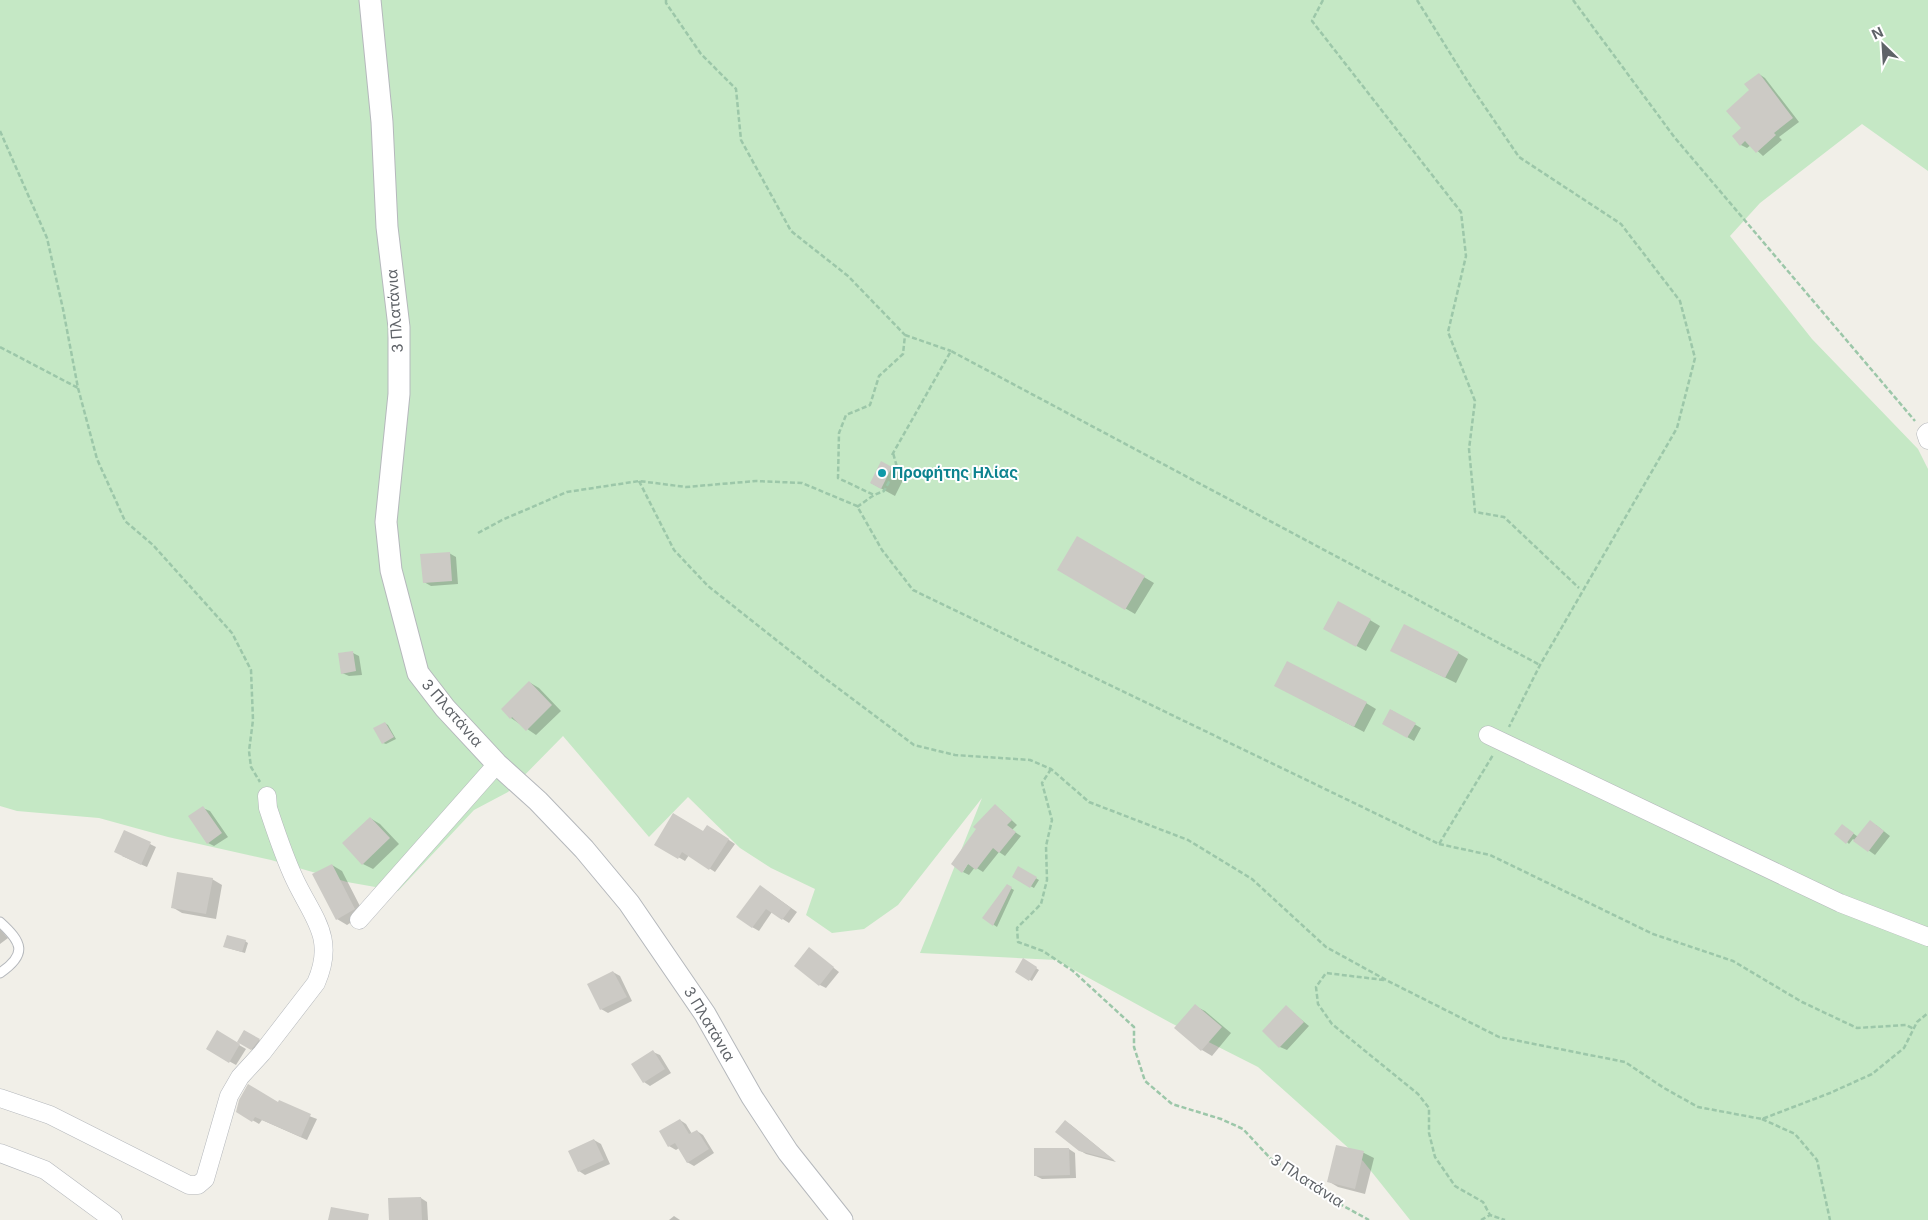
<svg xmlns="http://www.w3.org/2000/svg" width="1928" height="1220" font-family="Inter,sans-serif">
  <rect width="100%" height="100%" fill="#f1efe8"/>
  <!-- green -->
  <path fill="#c5e8c5" d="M 0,0 L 1928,0 L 1928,171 L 1862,124 L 1760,203 L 1730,236 L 1812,339 L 1918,449 L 1928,469 L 1928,1220 L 1410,1220 L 1363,1161 L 1258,1067 L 1171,1023 L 1056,960 L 920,953 L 982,798 L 898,905 L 864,929 L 832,933 L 806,915 L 815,889 L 771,868 L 740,848 L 688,797 L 649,837 L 563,736 L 508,792 L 474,810 L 398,891 L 347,882 L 271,860 L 168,837 L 99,818 L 17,811 L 0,806 Z"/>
  <!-- shadow -->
  <path fill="#0003" d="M 1759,74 L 1765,78 L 1799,122 L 1779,137 L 1782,140 L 1763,156 L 1751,145 L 1747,148 L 1741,145 L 1751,91 Z
    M 882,463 L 905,476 L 895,496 L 871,483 Z
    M 1078,538 L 1154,583 L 1135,614 L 1059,570 Z
    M 449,553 L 456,557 L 458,584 L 431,586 L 424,582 Z
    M 1370,620 L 1380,626 L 1366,651 L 1334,634 Z
    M 353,653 L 359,656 L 362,675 L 349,676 L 342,673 Z
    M 1458,653 L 1468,659 L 1456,683 L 1402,656 Z
    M 529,682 L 539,688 L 561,711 L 536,735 L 511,718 Z
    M 1286,691 L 1366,703 L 1376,709 L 1364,732 Z
    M 1391,710 L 1421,728 L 1414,741 L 1383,723 Z
    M 385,723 L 388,725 L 396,739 L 386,744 L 383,743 Z
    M 203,808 L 210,811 L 228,837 L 214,846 L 208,843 Z
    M 1001,810 L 1017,825 L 1012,830 L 1021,836 L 1005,856 L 999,852 L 983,872 L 975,867 L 969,875 L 963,872 Z
    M 370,818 L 380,824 L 399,844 L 373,869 L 363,864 Z
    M 1876,825 L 1890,836 L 1875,855 L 1853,839 L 1849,844 L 1847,842 L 1845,827 L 1858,837 Z
    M 714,830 L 735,844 L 715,872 L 689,855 L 685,861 L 656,844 Z
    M 150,844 L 156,847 L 147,867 L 122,856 Z
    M 332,865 L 342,871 L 364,914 L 347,925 L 337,919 Z
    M 1019,868 L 1039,880 L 1034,888 L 1013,877 Z
    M 212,879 L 222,885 L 216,919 L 182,913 L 172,907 Z
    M 1007,886 L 1014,890 L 997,927 L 984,918 Z
    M 766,890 L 797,912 L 789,923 L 772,912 L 759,931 L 752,927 Z
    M 0,929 L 8,938 L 0,944 Z
    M 245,941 L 248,943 L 245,953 L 228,948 Z
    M 815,953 L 839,972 L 826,988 L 820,985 Z
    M 1024,960 L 1039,970 L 1032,981 L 1016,971 Z
    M 613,972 L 620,976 L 632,1001 L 608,1013 L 601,1009 Z
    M 1195,1006 L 1205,1011 L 1231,1033 L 1212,1056 L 1202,1050 L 1176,1028 Z
    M 1286,1007 L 1309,1026 L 1287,1050 L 1280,1047 Z
    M 244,1031 L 264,1043 L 256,1052 L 239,1042 Z
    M 217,1032 L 246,1049 L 236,1065 L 207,1049 Z
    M 653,1052 L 660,1055 L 671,1073 L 650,1086 L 644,1082 Z
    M 278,1104 L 317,1119 L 307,1140 L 262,1120 L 259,1124 L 237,1111 Z
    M 680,1120 L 686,1124 L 692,1134 L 697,1131 L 703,1135 L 714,1153 L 694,1166 L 687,1162 L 679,1148 L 676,1150 L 669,1146 Z
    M 1065,1121 L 1071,1125 L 1116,1162 L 1086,1154 L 1079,1150 Z
    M 594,1140 L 601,1144 L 610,1164 L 585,1175 L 579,1171 Z
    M 1337,1146 L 1364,1153 L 1374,1158 L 1365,1194 L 1338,1187 L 1328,1181 Z
    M 1069,1149 L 1075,1153 L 1076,1178 L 1042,1179 L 1036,1176 Z
    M 421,1198 L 427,1202 L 428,1220 L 390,1220 Z
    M 674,1216 L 680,1220 L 669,1220 Z"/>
  <!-- building -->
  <path fill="#cccac5" d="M 1759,73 L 1793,118 L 1774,133 L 1776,135 L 1756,153 L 1745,141 L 1740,146 L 1732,136 L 1741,128 L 1726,111 L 1749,90 L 1744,84 Z
    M 881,461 L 892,467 L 881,489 L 870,483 Z
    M 1077,536 L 1145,576 L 1125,610 L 1057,570 Z
    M 450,552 L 452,581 L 423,583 L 420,554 Z
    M 1338,601 L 1371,619 L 1356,647 L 1323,629 Z
    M 1404,624 L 1459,652 L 1445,678 L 1390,651 Z
    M 353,651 L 356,671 L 341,674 L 338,653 Z
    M 1287,661 L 1367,702 L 1354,727 L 1274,686 Z
    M 529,681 L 552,705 L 526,731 L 512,717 L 510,719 L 501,709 Z
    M 1390,709 L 1416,723 L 1407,738 L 1382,724 Z
    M 385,722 L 394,737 L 382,744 L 373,728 Z
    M 995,804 L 1012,820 L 1007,825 L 1016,832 L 999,853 L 993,848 L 976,870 L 968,864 L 962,873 L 951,864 L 976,829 L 973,827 Z
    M 203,806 L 222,833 L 207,844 L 188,816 Z
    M 673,813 L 703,831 L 707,825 L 729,839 L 709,870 L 682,852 L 678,859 L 654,845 Z
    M 370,817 L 390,838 L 362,865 L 342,843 Z
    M 1870,820 L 1884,831 L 1868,852 L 1853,841 Z
    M 1842,824 L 1854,833 L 1846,844 L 1834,834 Z
    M 124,830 L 151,842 L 141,865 L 114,852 Z
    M 332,864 L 355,909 L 336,920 L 312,874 Z
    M 1018,866 L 1037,877 L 1030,888 L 1012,877 Z
    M 177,872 L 213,878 L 206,914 L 171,908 Z
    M 1007,884 L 1012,887 L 993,926 L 982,918 Z
    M 760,885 L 791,908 L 782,920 L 766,909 L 752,928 L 736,917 Z
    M 227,935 L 246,940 L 242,952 L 223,947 Z
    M 809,947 L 834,967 L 819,986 L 794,966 Z
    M 1023,958 L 1037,967 L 1029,981 L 1015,972 Z
    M 613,971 L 627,997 L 600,1010 L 587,984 Z
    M 1195,1004 L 1222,1027 L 1201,1051 L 1174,1028 Z
    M 1286,1005 L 1304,1022 L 1279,1048 L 1262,1031 Z
    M 217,1030 L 240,1044 L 229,1063 L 206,1049 Z
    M 244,1030 L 260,1039 L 251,1050 L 237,1042 Z
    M 653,1050 L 665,1069 L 643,1083 L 631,1064 Z
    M 248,1084 L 278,1102 L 279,1100 L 311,1114 L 301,1137 L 255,1117 L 252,1122 L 236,1112 L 239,1100 Z
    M 680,1119 L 689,1134 L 697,1130 L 709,1149 L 687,1163 L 675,1143 L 668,1147 L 659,1131 Z
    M 1065,1120 L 1114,1160 L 1079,1151 L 1055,1132 Z
    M 594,1139 L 604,1160 L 578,1172 L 568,1151 Z
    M 1336,1145 L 1364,1151 L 1355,1189 L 1327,1182 Z
    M 1034,1148 L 1069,1148 L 1070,1175 L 1034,1176 Z
    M 421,1197 L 422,1220 L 389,1220 L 388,1198 Z
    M 331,1207 L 369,1214 L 368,1220 L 328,1220 Z"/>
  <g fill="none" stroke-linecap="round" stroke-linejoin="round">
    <defs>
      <path id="service" d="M 0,922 C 22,942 28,954 0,973"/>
      <path id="minor" d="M 1928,432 L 1926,434 L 1928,440
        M 1488,735 L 1840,903 L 1928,937
        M 359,920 L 497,764
        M 0,1098 L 50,1115 L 189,1185 L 198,1185 L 205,1179 L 229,1096 L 240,1077 L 262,1053 L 316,983 C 336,938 313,918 295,880 C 284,857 276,832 268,808 L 267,796
        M 0,1153 L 45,1170 L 113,1220"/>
      <path id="tertiary" d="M 370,0 L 382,122 L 387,227 L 399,327 L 399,394 L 386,522 L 391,570 L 418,673 L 445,708 L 497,764 L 538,801 L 584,849 L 629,903 L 705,1014 L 752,1097 L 788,1152 L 842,1220"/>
    </defs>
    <!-- service casing -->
    <use href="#service" stroke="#b5b8bc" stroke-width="11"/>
    <!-- minor casing -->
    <use href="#minor" stroke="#b5b8bc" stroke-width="19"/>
    <!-- tertiary casing -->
    <use href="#tertiary" stroke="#b5b8bc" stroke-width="23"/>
    <!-- path -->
    <path stroke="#9cc7a9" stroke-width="2.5" stroke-dasharray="5 2.5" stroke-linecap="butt" d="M 666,0 L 666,3 L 701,54 L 736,89 L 741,140 L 791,231 L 848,276 L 905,335 L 903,354 L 879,376 L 870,405 L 846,415 L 839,433 L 838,478 L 874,495
      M 1323,0 L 1312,21 L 1461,212 L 1466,256 L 1448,332 L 1475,401 L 1469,449 L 1475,512 L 1504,517 L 1579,588
      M 1417,0 L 1468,82 L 1519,157 L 1621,224 L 1680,301 L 1695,358 L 1677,428 L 1540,665 L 1509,727
      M 1573,0 L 1675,138 L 1915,421
      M 0,131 L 47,238 L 63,309 L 78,388 L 97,459 L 125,521 L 153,545 L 232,633 L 251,670 L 253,720 L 249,751 L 251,767 L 260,782
      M 905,335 L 951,351
      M 0,347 L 78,388
      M 892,455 L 951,351 L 1540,665
      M 639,481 L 674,550 L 708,586 L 823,677 L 914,745 L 955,755 L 1030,760 L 1051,769 L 1089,802 L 1188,840 L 1252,879 L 1326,947 L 1388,981 L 1499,1037 L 1625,1062 L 1664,1088 L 1698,1107 L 1762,1119 L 1830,1093 L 1872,1074 L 1904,1048 L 1917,1022 L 1928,1013
      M 857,507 L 874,495 L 884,491 L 897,467 L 893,453
      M 478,533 L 502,520 L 567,492 L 639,481 L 686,487 L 756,481 L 802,483 L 857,506 L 882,550 L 913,590 L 1439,844 L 1493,755
      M 1051,769 L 1042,783 L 1052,820 L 1046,846 L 1047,880 L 1041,904 L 1017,928 L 1018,942 L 1043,951 L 1073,971 L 1134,1027 L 1134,1047 L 1145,1081 L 1172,1104 L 1221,1119 L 1243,1129 L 1270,1158 L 1338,1203 L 1369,1220
      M 1439,844 L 1490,855 L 1653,934 L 1733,961 L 1802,1002 L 1857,1028 L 1906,1025 L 1914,1029
      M 1384,980 L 1326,973 L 1316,987 L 1318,1004 L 1332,1024 L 1418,1094 L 1429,1108 L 1429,1133 L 1435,1157 L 1455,1186 L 1483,1202 L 1490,1215
      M 1762,1119 L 1795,1134 L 1817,1160 L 1830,1220
      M 1481,1220 L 1490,1215 L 1505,1220"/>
    <!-- service -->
    <use href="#service" stroke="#fff" stroke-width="9"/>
    <!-- minor -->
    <use href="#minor" stroke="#fff" stroke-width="18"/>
    <!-- tertiary -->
    <use href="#tertiary" stroke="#fff" stroke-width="21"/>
  </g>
  <!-- markers -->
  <circle fill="#0f9aa8" stroke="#fff" stroke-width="2" cx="882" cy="473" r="5"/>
  <g text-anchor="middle" stroke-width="4" stroke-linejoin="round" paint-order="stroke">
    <!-- street labels -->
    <g font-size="15" fill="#5f6368" stroke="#fff">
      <text transform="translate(395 311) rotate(-94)" y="5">3 Πλατάνια</text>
      <text transform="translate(452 713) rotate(49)" y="5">3 Πλατάνια</text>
      <text transform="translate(709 1024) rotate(59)" y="5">3 Πλατάνια</text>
      <text transform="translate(1307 1181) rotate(33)" y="5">3 Πλατάνια</text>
    </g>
    <!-- culture labels -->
    <g font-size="15" font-weight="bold" fill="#0d838f" stroke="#fff" text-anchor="start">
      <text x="892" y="478">Προφήτης Ηλίας</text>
    </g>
  </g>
  <!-- north arrow -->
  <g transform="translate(1883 45) rotate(335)" stroke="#ffffff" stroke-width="4" paint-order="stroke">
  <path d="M0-4L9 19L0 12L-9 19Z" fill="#5f6368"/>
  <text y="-8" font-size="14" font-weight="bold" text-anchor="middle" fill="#5f6368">N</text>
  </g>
</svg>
